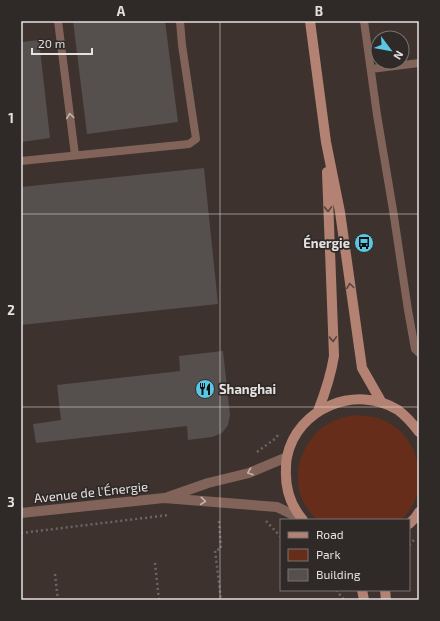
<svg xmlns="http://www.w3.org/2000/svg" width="440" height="621" font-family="'Exo 2',sans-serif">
  <rect width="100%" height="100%" fill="#2f2a28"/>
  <!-- built -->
  <path fill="#3d322e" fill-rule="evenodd" d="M 21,21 L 419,21 L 419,600 L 21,600 ZM 378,38 L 402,38 L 402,62 L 378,62 ZM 281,520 L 409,520 L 409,590 L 281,590 Z"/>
  <!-- green -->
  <path fill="#662d1b" d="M 355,415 C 365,416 375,416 385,421 C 422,437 432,493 401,520 L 317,520 C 310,513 305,506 301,497 C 292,471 303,440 326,425 C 335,419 345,417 355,415 Z"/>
  <!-- building -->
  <path fill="#554f4e" d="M 73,21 L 165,21 L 178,122 L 87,134 Z
    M 39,40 L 50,138 L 21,142 L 21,42 Z
    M 204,168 L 218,304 L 21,325 L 21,187 Z
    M 223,351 L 230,415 L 228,425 L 222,433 L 212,437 L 188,440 L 187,426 L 36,443 L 33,424 L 61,420 L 57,385 L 180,371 L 179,356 Z"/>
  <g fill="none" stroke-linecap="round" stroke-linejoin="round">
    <!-- path -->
    <path stroke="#6b6664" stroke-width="2.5" stroke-dasharray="2 3" stroke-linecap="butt" d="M 257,452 L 276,438 L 278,435
      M 219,521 L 221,549 L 215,550 L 221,600
      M 266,521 L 281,537
      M 21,533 L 169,515
      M 409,545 L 416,538
      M 155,563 L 159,600
      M 55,574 L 58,600
      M 336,590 L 344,600"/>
    <!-- service -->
    <path stroke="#826359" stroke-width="8" d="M 58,21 L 75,155
      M 364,21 L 377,115 L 393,210 L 408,310 L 415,349 L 419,353
      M 371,69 L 419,63
      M 21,161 L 189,144 L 196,139 L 182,45 L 180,21"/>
    <!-- minor -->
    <path stroke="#826359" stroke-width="10" d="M 168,497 L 208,483 L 249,473 L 287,457
      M 21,513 L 164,498 L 277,507 L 302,519"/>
    <!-- secondary -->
    <path stroke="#b38272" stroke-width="10" d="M 310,21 L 326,142 L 340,212 L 362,368 L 382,403
      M 318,411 C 325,393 331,375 334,356 L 327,172
      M 303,520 C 291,506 285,488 286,469 C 286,465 286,461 287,457 C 297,408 356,384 398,410 C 406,416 413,424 419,432
      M 409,524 L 415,518 L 419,512
      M 362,590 L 364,600
      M 385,590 L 386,600"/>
  </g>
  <!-- one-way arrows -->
  <defs><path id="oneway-chevron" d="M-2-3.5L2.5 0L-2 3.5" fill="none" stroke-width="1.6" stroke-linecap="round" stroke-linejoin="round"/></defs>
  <g stroke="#c2b5b1">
    <use href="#oneway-chevron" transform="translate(70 116) rotate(-98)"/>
    <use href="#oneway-chevron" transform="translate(250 472) rotate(161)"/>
    <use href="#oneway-chevron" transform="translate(203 501) rotate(5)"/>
  </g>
  <g stroke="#57443e">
    <use href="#oneway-chevron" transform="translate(328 209) rotate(88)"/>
    <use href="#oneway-chevron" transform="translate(350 286) rotate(-98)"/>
    <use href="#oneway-chevron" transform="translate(333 339) rotate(88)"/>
  </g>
  <!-- grid -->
  <path fill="none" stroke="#e5e1e0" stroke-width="1" stroke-opacity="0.55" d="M 220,21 L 220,600M 21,214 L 419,214M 21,407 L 419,407"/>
  <!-- icons -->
  <defs>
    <symbol id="bus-disc" viewBox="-11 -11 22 22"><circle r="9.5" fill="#5ac8e5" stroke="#2f2a28"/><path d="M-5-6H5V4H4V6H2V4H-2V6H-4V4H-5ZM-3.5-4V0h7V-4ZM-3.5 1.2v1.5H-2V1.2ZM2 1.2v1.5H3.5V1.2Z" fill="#111"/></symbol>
    <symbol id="restaurant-disc" viewBox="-11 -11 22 22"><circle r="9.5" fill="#5ac8e5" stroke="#2f2a28"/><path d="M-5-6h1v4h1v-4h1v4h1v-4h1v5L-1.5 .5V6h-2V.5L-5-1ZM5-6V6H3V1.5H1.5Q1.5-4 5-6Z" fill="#111"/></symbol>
  </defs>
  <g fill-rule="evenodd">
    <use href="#bus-disc" x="353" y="232" width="22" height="22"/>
    <use href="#restaurant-disc" x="194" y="378" width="22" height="22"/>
  </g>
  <g text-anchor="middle" stroke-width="3.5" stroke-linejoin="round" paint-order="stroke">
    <!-- poi labels -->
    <g font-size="13" font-weight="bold" fill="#e5e1e0" stroke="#2f2a28" text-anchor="end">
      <text x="350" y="248">Énergie</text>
      <text x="219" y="394" text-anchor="start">Shanghai</text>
    </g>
    <!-- street labels -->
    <g font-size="13" fill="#e5e1e0" stroke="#2f2a28">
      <text transform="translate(91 492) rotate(-6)" y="5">Avenue de l'Énergie</text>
    </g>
  </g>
  <!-- border -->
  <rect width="440" height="621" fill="none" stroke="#2f2a28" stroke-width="44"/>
  <!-- legend -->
  <rect x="280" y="519" width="130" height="72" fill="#2f2a28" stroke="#787372"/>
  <rect x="288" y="532" width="20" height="6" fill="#b38272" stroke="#787372"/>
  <text x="316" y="539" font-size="12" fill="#e5e1e0">Road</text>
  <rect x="288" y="549" width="20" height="12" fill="#662d1b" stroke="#787372"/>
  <text x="316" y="559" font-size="12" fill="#e5e1e0">Park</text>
  <rect x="288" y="569" width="20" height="12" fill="#554f4e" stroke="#787372"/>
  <text x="316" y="579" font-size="12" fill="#e5e1e0">Building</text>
  <!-- north arrow -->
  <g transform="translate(390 50) rotate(122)"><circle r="19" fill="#2f2a28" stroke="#787372"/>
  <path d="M0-3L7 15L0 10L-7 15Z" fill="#5ac8e5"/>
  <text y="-6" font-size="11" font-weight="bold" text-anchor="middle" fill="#e5e1e0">N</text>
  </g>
  <!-- scale -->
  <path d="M32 48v6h60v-6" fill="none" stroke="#e5e1e0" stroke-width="2"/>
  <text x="38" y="48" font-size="12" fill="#e5e1e0" stroke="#2f2a28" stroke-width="3" paint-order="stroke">20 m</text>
  <rect x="22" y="22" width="396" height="577" fill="none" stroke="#e5e1e0" stroke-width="1.5"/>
  <g font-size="13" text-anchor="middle" font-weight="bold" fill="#e5e1e0">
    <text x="121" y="16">A</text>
    <text x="319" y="16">B</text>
    <text x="11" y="123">1</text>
    <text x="11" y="315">2</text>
    <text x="11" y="507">3</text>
  </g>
</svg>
